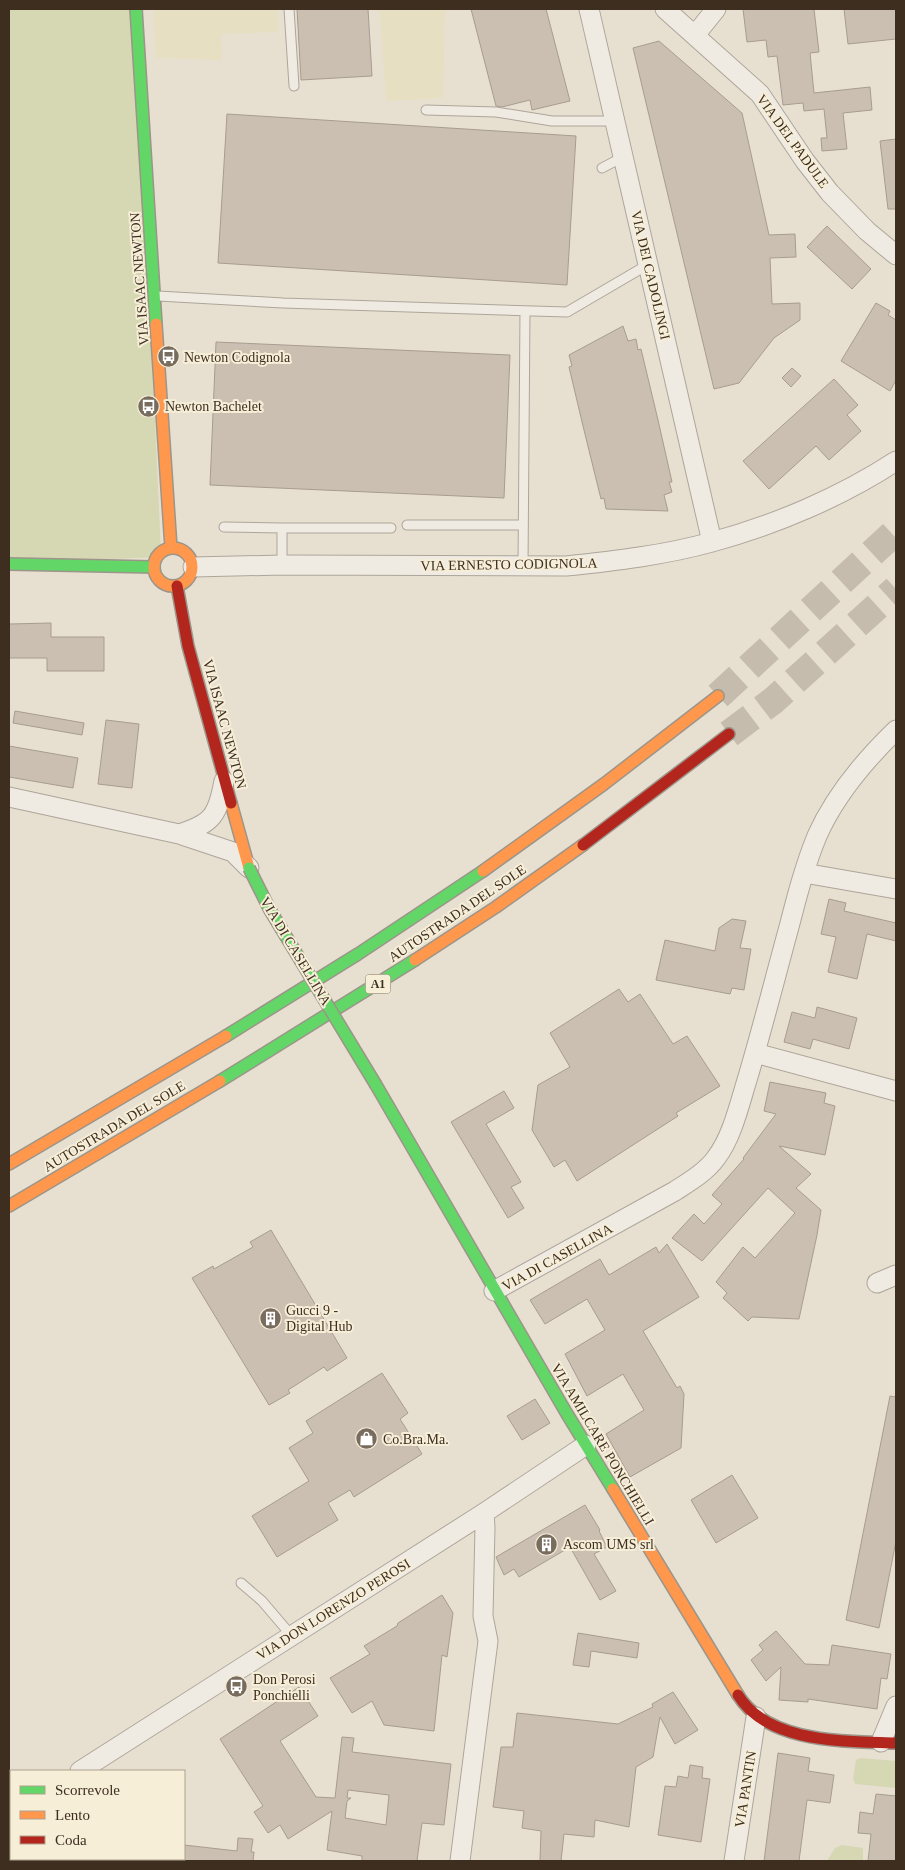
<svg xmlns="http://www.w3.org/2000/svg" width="905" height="1870" font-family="'Times New Roman',serif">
  <rect width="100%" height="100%" fill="#e7e0d1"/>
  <!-- farmland -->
  <path fill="#e6dfc2" d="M 153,9 L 277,9 L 279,32 L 221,34 L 222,60 L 156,58 Z
    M 380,9 L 445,9 L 443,98 L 386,101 Z"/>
  <!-- green -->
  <path fill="#d6d7b3" d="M 9,9 L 136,9 L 161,552 L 157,557 L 9,564 Z
    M 860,1758 L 896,1761 L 896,1788 L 855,1784 L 853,1779 L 856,1760 Z
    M 842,1845 L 863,1848 L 863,1861 L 827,1861 L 835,1848 Z"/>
  <!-- building -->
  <path fill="#cbbfb2" stroke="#a89c90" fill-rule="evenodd" d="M 297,9 L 368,9 L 372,76 L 301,80 Z
    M 471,9 L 546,9 L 570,101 L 532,110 L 530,100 L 502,107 L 496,106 Z
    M 743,9 L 814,9 L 819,52 L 810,53 L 814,93 L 870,87 L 872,110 L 843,113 L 847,149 L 822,151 L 821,138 L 827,138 L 824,109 L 804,111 L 803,103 L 783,105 L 777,56 L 768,57 L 766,40 L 747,42 Z
    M 844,9 L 896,9 L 896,39 L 848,44 Z
    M 659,41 L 742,113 L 769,235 L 795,234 L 796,257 L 770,258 L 772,304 L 800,303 L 800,320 L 774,338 L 739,383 L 714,389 L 633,48 Z
    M 227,114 L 576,136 L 567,285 L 218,263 Z
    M 896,139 L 896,209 L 888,209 L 880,141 Z
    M 827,226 L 871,269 L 852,289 L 807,247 Z
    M 876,303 L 890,311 L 888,315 L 896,320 L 896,380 L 890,391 L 841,361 Z
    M 623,326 L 628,341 L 636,339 L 638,350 L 641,349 L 658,420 L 672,482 L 669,482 L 672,492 L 664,495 L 668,511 L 606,509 L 604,498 L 601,499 L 583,426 L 569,367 L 572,366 L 569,355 Z
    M 216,342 L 510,355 L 504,498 L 210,485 Z
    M 792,368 L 801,376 L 791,387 L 782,378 Z
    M 834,379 L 858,405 L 847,415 L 861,431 L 829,460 L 816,446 L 769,489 L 743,461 Z
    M 51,623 L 51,637 L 104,637 L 104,671 L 47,671 L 47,658 L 9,658 L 9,624 Z
    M 15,711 L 84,723 L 82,735 L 13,723 Z
    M 106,720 L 139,724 L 132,788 L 98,784 Z
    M 9,746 L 78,758 L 73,788 L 9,777 Z
    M 829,899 L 846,903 L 844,911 L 896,923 L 896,941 L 867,934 L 857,979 L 828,972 L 836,937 L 821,934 Z
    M 732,919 L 746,921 L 740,948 L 751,949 L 744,990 L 732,988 L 730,994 L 656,980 L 665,940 L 715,951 L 719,928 Z
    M 619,989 L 628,1002 L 640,994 L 673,1044 L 687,1036 L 720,1086 L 676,1113 L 678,1116 L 577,1181 L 565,1160 L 554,1167 L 532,1130 L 538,1085 L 570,1067 L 550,1033 Z
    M 817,1007 L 857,1018 L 849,1049 L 813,1039 L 810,1049 L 784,1042 L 792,1012 L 815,1018 Z
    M 770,1082 L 826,1093 L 824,1103 L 835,1106 L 825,1155 L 779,1146 L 811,1174 L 796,1188 L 821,1210 L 817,1235 L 799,1319 L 752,1317 L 748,1321 L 723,1298 L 727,1293 L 716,1282 L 743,1247 L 755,1258 L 795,1213 L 768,1188 L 702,1261 L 672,1238 L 694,1214 L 704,1224 L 722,1204 L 712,1195 L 744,1159 L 743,1158 L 776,1114 L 764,1111 Z
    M 504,1091 L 514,1108 L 486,1124 L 521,1182 L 511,1187 L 524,1208 L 508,1218 L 451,1122 Z
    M 271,1230 L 347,1358 L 327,1371 L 324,1367 L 288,1390 L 290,1393 L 269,1405 L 192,1278 L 213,1266 L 214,1269 L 253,1247 L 250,1242 Z
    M 667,1244 L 699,1297 L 643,1331 L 677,1388 L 680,1386 L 684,1394 L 681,1448 L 630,1477 L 606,1434 L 644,1410 L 623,1374 L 587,1396 L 565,1354 L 605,1330 L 587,1299 L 545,1324 L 530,1300 L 600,1259 L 609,1275 L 656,1247 L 659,1253 Z
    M 382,1373 L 408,1413 L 400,1419 L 422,1454 L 354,1497 L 350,1490 L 328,1503 L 338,1520 L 277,1557 L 252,1516 L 309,1481 L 289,1448 L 313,1433 L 306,1421 Z
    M 890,1396 L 896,1397 L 896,1541 L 879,1628 L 846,1620 Z
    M 535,1399 L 550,1423 L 522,1440 L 507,1416 Z
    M 732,1475 L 758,1518 L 716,1543 L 691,1500 Z
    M 585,1505 L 600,1530 L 599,1531 L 607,1547 L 594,1554 L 616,1591 L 600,1600 L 570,1547 L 519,1577 L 514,1569 L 504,1575 L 496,1557 Z
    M 442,1595 L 453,1613 L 447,1657 L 442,1655 L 434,1731 L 384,1725 L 372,1701 L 352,1713 L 330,1678 L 370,1654 L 364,1646 L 397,1626 L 398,1623 Z
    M 776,1631 L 805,1664 L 829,1665 L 832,1645 L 891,1654 L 887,1679 L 881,1678 L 877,1709 L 808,1699 L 808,1702 L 779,1700 L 781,1667 L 766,1681 L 751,1660 L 763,1650 L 759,1645 Z
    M 578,1633 L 639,1643 L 637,1658 L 591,1651 L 589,1667 L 573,1665 Z
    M 299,1687 L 318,1716 L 280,1741 L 316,1797 L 335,1798 L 342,1737 L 354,1738 L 352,1752 L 451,1764 L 444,1825 L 422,1823 L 417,1861 L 362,1861 L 362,1856 L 327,1850 L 332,1811 L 288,1839 L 280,1825 L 268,1833 L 254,1812 L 263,1806 L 220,1739 ZM 348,1790 L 389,1795 L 386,1825 L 345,1818 L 347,1801 L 351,1798 L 347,1798 Z
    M 673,1692 L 698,1730 L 675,1744 L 660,1717 L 653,1757 L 636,1767 L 629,1827 L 595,1820 L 594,1837 L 564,1834 L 561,1861 L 540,1861 L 541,1831 L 522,1828 L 524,1811 L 493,1807 L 501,1747 L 513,1747 L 517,1713 L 618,1724 L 653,1707 L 652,1704 Z
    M 778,1753 L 810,1758 L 808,1771 L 834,1775 L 830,1803 L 807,1800 L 799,1861 L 764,1861 Z
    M 690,1765 L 703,1767 L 702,1778 L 710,1779 L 701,1842 L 658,1835 L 665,1786 L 676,1787 L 678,1776 L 688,1778 Z
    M 876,1794 L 896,1796 L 896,1861 L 868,1861 L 871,1834 L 858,1833 L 860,1812 L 873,1814 Z
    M 238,1838 L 253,1839 L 251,1852 L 254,1852 L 253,1861 L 184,1861 L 184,1845 L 237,1851 Z"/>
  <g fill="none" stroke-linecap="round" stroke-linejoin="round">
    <!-- highway-tunnel -->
    <path stroke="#c5bcae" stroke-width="28" stroke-dasharray="28 14" stroke-linecap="butt" d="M 718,696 L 896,531
      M 729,734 L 774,700 L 896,589"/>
    <defs>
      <path id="lane" d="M 289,9 L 294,86
        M 426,110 L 496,112 L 552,121 L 615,121
        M 602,168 L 623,157
        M 158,296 L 283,303 L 567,312 L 649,264
        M 407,525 L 523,525
        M 224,527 L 282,528
        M 282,565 L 282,528 L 391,528
        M 523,566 L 525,311
        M 241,1583 L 262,1601 L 291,1635"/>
      <path id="street" d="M 589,9 L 712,542
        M 665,9 L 760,94 L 805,161 L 830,193 L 867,231 L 896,255
        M 695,35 L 716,9
        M 193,567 L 282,565 L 566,566 C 615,561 665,555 712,542 C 775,525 841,497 896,461
        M 9,797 L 179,834 L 233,852 L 249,868
        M 179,834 C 213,824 218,814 224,781
        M 804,873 L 896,889
        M 755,1053 L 896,1091
        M 877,1283 L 896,1275
        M 494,1291 L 675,1191 C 689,1182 706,1172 716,1158 C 732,1137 739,1106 747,1080 C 762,1030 775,978 789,927 C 797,896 805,865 817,836 C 835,795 864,761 896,730
        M 881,1742 L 896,1706
        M 80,1771 L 484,1513 L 586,1445
        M 9,1817 L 11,1816
        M 460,1861 L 488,1641 L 483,1616 L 485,1527 L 484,1513
        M 734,1861 L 756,1717"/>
      <path id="fast" d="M 136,9 L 156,324
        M 9,564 L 154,567
        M 226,1036 L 358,954 L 483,871
        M 220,1081 L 415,960
        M 376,1085 L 567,1414 L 613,1489"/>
      <path id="slow" d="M 156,324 L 171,548
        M154 567a19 19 0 1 1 38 0a19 19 0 1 1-38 0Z
        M 231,803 L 249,868
        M 483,871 L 604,784 L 718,696
        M 415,960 L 496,907 L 583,845
        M 9,1164 L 226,1036
        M 9,1206 L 220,1081
        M 613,1489 L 738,1695"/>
      <path id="jam" d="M 177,586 L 188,646 L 231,803
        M 583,845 L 729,734
        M 738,1695 C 768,1744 846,1741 896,1743"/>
    </defs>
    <!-- lane casing -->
    <use href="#lane" stroke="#ada599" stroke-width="11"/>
    <!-- street casing -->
    <use href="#street" stroke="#ada599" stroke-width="21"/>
    <!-- fast casing -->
    <use href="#fast" stroke="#9c958a" stroke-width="14"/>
    <!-- slow casing -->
    <use href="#slow" stroke="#9c958a" stroke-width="14"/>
    <!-- jam casing -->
    <use href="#jam" stroke="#9c958a" stroke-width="14"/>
    <!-- lane -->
    <use href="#lane" stroke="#efebe3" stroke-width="9"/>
    <!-- street -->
    <use href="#street" stroke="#efebe3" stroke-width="19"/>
    <!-- fast -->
    <use href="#fast" stroke="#63d668" stroke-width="11"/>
    <!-- slow -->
    <use href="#slow" stroke="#ff974d" stroke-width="11"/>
    <!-- jam -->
    <use href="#jam" stroke="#b3261e" stroke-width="11"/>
    <defs>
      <path id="fast-bridge" d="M 249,868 L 270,910 L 376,1085"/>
    </defs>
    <!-- fast-bridge casing -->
    <use href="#fast-bridge" stroke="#9c958a" stroke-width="14" stroke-linecap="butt"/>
    <!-- fast-bridge -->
    <use href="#fast-bridge" stroke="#63d668" stroke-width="11"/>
  </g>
  <!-- icons -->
  <defs>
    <symbol id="bus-disc" viewBox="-11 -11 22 22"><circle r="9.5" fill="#786c5e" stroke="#f7eed8"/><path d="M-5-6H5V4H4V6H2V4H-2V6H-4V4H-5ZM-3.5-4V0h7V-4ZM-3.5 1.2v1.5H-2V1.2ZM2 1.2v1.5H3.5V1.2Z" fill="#fff"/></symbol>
    <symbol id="building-disc" viewBox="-11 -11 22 22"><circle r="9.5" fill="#786c5e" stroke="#f7eed8"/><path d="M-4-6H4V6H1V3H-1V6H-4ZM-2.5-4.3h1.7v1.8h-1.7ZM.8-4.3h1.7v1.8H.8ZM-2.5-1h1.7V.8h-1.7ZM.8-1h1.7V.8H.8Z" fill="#fff"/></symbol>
    <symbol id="shop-disc" viewBox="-11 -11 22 22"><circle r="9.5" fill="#786c5e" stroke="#f7eed8"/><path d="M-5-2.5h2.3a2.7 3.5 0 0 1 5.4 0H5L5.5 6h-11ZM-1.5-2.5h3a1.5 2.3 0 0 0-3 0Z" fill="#fff"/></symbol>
  </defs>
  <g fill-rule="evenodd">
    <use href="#bus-disc" x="156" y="344" width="25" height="25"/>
    <use href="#bus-disc" x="136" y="394" width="25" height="25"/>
    <use href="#building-disc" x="258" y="1306" width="25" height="25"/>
    <use href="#shop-disc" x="354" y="1426" width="25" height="25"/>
    <use href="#building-disc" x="534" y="1532" width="25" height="25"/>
    <use href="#bus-disc" x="224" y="1674" width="25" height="25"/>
  </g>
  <g text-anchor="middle" stroke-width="4" stroke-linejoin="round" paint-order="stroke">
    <!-- shield labels -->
    <rect fill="#f7eed8" stroke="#756857" stroke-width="1" x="365.5" y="974.5" width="25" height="19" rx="4"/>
    <g font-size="12" font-weight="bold" fill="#3d2e20">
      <text x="378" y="988">A1</text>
    </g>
    <!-- street labels -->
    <g font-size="14" fill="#3d2e20" stroke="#f7eed8">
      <text transform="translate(793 141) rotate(54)" y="5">VIA DEL PADULE</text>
      <text transform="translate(651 275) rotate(77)" y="5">VIA DEI CADOLINGI</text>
      <text transform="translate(139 279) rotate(-94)" y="5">VIA ISAAC NEWTON</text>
      <text transform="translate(509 564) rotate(-1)" y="5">VIA ERNESTO CODIGNOLA</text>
      <text transform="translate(225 724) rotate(75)" y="5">VIA ISAAC NEWTON</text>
      <text transform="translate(457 913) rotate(-34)" y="5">AUTOSTRADA DEL SOLE</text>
      <text transform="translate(296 951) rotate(59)" y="5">VIA DI CASELLINA</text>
      <text transform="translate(114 1126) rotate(-31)" y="5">AUTOSTRADA DEL SOLE</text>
      <text transform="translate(557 1257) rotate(-29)" y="5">VIA DI CASELLINA</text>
      <text transform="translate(603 1444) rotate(59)" y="5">VIA AMILCARE PONCHIELLI</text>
      <text transform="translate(333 1609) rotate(-32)" y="5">VIA DON LORENZO PEROSI</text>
      <text transform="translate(745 1789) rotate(-81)" y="5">VIA PANTIN</text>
    </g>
    <!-- poi labels -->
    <g font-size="14" fill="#3d2e20" stroke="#f7eed8" text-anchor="start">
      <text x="184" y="362">Newton Codignola</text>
      <text x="165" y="411">Newton Bachelet</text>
      <text x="286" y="1315">Gucci 9 -<tspan x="286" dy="16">Digital Hub</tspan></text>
      <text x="383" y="1444">Co.Bra.Ma.</text>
      <text x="563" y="1549">Ascom UMS srl</text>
      <text x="253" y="1684">Don Perosi<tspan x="253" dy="16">Ponchielli</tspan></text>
    </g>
  </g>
  <!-- border -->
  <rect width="905" height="1870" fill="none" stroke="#3d2e20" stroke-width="20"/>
  <!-- legend -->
  <rect x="10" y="1770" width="175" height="90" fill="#f7eed8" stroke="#ada18e"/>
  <rect x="20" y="1786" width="25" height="8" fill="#63d668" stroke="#ada18e"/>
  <text x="55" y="1795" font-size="15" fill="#3d2e20">Scorrevole</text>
  <rect x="20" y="1811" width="25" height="8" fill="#ff974d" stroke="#ada18e"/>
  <text x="55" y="1820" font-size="15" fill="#3d2e20">Lento</text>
  <rect x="20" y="1836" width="25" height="8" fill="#b3261e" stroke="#ada18e"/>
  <text x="55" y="1845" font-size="15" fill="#3d2e20">Coda</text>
</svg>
